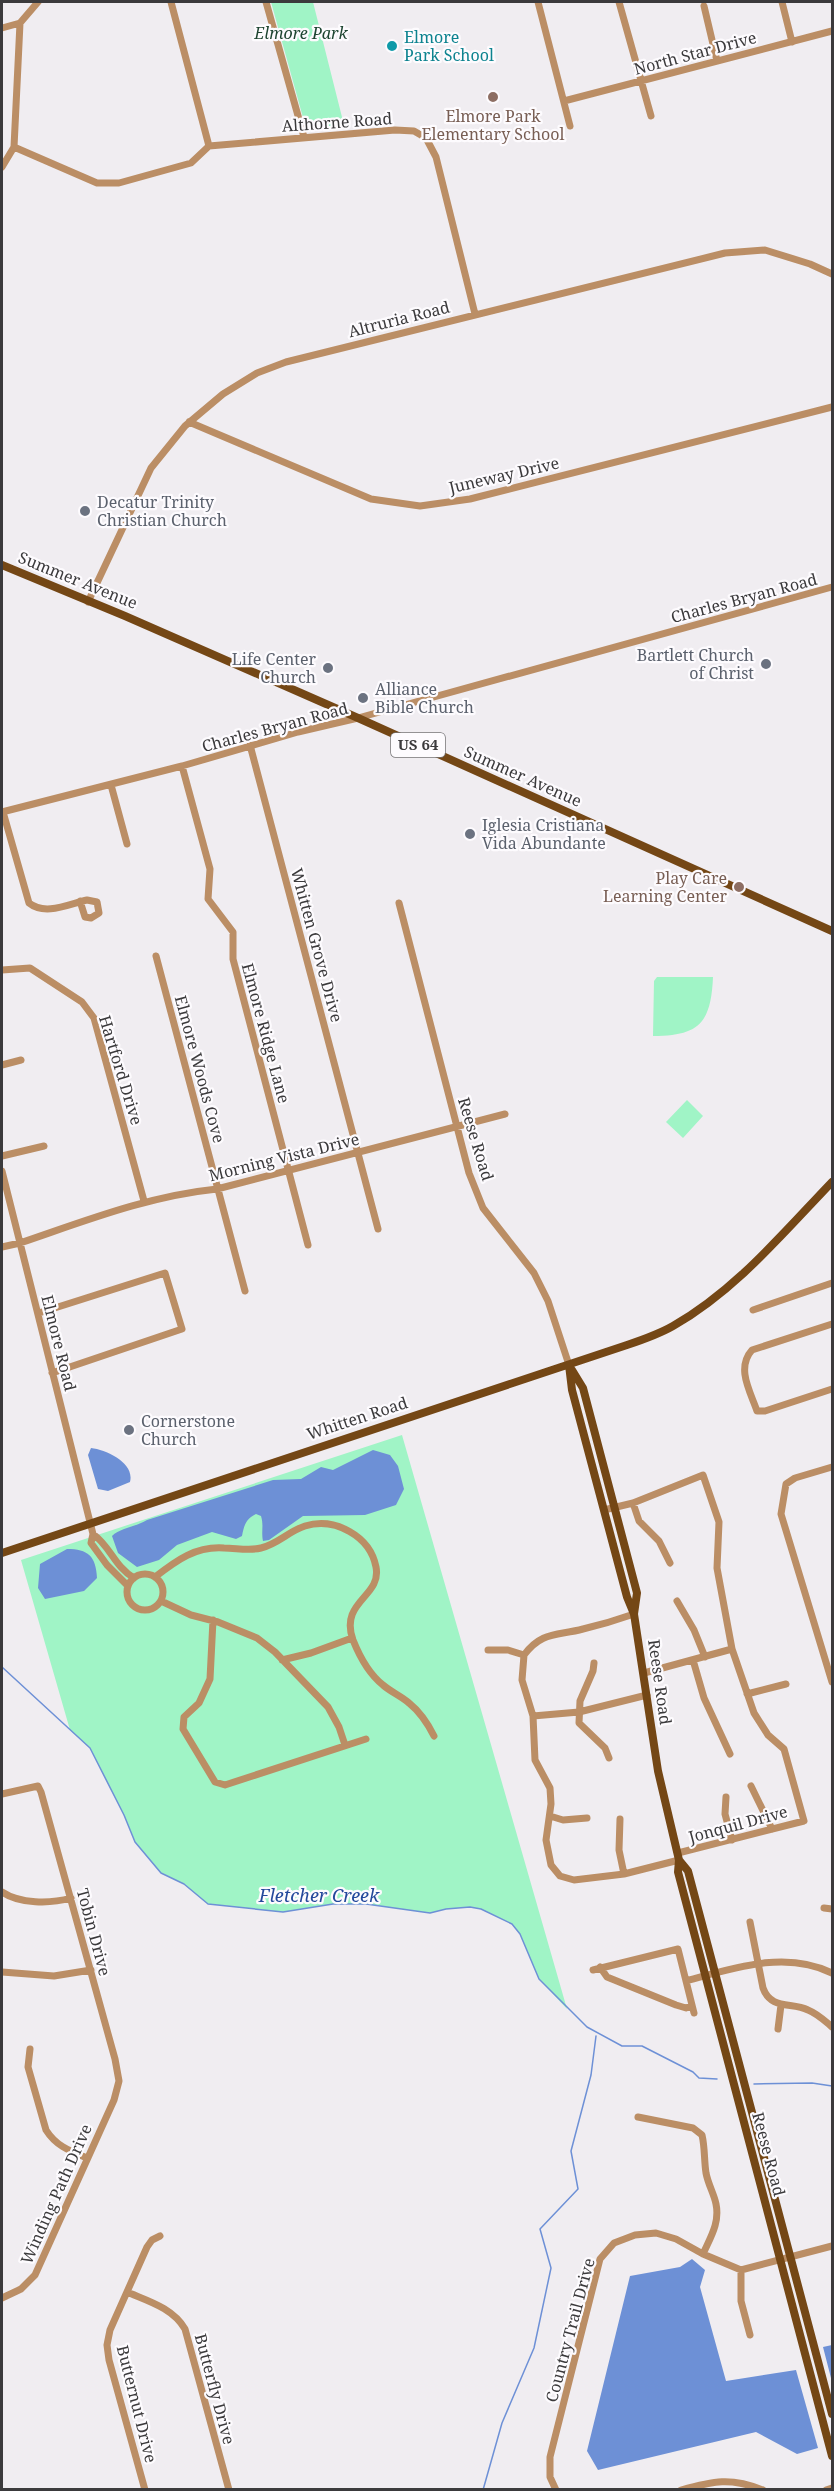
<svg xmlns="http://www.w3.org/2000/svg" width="834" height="2491" font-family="'Noto Serif',serif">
  <rect width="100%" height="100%" fill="#f0edf1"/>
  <!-- green -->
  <path fill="#a0f4c6" d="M 271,2 L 313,2 L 344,125 L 307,132 Z
    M 657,977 L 713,977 C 711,1023 699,1036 653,1036 L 654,981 Z
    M 687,1100 L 703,1116 L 683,1138 L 666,1122 Z
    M 402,1435 L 567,2009 L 539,1979 L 520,1934 L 512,1924 L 481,1909 L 470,1907 L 446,1909 L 430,1913 L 366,1904 L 333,1904 L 283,1912 L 208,1904 L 184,1884 L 161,1873 L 135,1842 L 124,1815 L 90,1748 L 70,1730 L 21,1560 Z"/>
  <!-- water -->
  <path fill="#6d90d6" d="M 91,1448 C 107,1450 135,1463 130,1482 L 108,1491 L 98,1489 L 88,1455 Z
    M 373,1450 L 390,1455 L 398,1466 L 404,1489 L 396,1505 L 365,1515 L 303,1516 L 269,1540 L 263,1541 C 261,1531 264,1526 261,1516 L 256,1514 C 246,1519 244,1525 242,1536 L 236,1539 L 212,1532 L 177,1545 L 159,1560 L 137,1567 L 118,1553 L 112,1536 C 120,1528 136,1527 147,1520 L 273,1480 L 301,1479 L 321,1467 L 333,1470 Z
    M 67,1549 C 88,1549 96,1556 97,1578 L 84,1591 L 45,1599 L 38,1588 L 40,1564 Z
    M 692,2259 L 705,2270 L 700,2287 L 726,2381 L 796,2370 L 818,2448 L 797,2454 L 756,2432 L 598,2470 L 587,2451 L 630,2276 L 680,2267 Z
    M 832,2345 L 832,2382 L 823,2347 Z"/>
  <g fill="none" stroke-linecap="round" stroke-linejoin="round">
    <!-- stream -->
    <path stroke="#6d90d6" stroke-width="1.5" d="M 2,1667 L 90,1748 L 124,1815 L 135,1842 L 161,1873 L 184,1884 L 208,1904 L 283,1912 L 333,1904 L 366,1904 L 430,1913 L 446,1909 L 470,1907 L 481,1909 L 512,1924 L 520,1934 L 539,1979 L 587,2027 L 622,2046 L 642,2046 L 693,2072 L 699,2078 L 717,2079
      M 754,2084 L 812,2083 L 832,2086
      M 483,2490 L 502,2423 L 534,2348 L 551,2268 L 540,2229 L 578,2189 L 571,2151 L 591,2075 L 596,2036"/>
    <!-- minor -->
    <path stroke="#bb8e65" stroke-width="7" d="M 171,2 L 209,146
      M 266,2 L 304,137
      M 538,2 L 570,126
      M 619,2 L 651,116
      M 782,2 L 792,42
      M 704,6 L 717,61
      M 2,28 L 20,23 L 38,2
      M 564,101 L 832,31
      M 209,146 L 395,130 L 414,131 L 426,138 L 436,157 L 475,314
      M 14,147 L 97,183 L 119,183 L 191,163 L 209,146
      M 14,147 L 20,23
      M 2,167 L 14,147
      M 189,422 L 371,499 L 420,506 L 470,499 L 832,407
      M 88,602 L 151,468 L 185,426 L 223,394 L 257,373 L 286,362 L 725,253 L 765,250 L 810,264 L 832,274
      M 250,745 L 378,1229
      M 182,766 L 210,869 L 208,899 L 233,932 L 233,959 L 308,1245
      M 111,785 L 127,844
      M 2,812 L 182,766 L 298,732 L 358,718 L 832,587
      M 3,812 L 29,903 C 45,916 69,904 87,900 L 97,902 L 99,913 L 91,918 L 85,917 L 80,901
      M 399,903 L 469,1173 L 483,1208 L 534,1273 L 548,1301 L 569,1365
      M 156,956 L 245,1291
      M 2,970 L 30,968 L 82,1002 L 94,1018 L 144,1201
      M 2,1065 L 21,1060
      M 2,1156 L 44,1146
      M 2,1171 L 93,1534 L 91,1543 L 107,1565 L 128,1586
      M 2,1247 L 20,1243 C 85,1221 148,1196 217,1189 L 505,1114
      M 753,1310 L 832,1283
      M 39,1313 L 165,1273 L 182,1329 L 52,1373
      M 832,1324 L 752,1350 C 736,1368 750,1391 757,1411 L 765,1411 L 832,1389
      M 832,1467 L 795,1478 L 786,1484 L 781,1514 L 832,1682
      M 633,1503 L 639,1521 L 659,1541 L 670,1563
      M 604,1510 L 633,1503 L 703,1475 L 719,1522 L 717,1568 L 732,1649 L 754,1713 L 768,1735 L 784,1749 L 804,1821 L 678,1853
      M 93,1534 C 110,1546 115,1567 134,1578
      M127 1592a18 18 0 1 1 36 0a18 18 0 1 1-36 0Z
      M 155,1577 C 177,1560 196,1546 224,1548 C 236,1548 250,1551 261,1548 C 278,1544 289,1531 305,1526 C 335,1517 370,1536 376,1567 C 382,1597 339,1601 353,1640 C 359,1655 369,1674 383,1685 C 391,1692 401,1696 409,1703 C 419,1711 428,1724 434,1736
      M 161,1601 L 191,1615 L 218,1622 L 257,1638 L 275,1652 L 328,1707 L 339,1727 L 345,1745
      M 677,1601 L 694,1630 L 705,1657
      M 213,1620 L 210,1679 L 199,1703 L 184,1717 L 183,1729 L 215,1782 L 225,1785 L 366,1739
      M 488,1650 L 508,1650 L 524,1655
      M 524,1655 L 522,1680 L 533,1716 L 535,1760 L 550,1788 L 551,1804 L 546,1840 L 551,1865 L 560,1876 L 574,1880 L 624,1874 L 679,1860
      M 524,1655 C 542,1631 557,1636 583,1629 C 600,1625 617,1620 634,1614
      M 282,1660 L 311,1653 L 352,1638
      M 693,1660 L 704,1698 L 730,1754
      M 594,1663 L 593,1671 L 580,1701 L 579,1723 L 605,1748 L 609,1758
      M 644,1673 L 732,1649
      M 747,1694 L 786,1684
      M 533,1716 L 579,1712 L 647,1695
      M 751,1786 L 772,1829
      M 2,1794 L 38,1786 L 41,1792 L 115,2059 L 119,2081 L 114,2100 L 35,2275 L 21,2289 L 2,2298
      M 726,1797 L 725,1814 L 732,1840
      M 550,1816 L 563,1820 L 587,1818
      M 620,1819 L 619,1850 L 624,1874
      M 2,1892 C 20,1904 50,1904 71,1898
      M 824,1908 L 832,1909
      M 750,1922 L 763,1988 C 771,2010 791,2002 808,2010 C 818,2014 825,2021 832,2027
      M 600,1967 L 607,1977 L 676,2005 L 686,2008 L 692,2006
      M 593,1970 L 678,1949 L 694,2013
      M 2,1972 L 54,1976 L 91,1970
      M 686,1981 C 733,1968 786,1950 832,1973
      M 778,2029 L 781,2005
      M 30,2049 L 28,2067 L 46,2130 C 56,2146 70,2151 87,2158
      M 638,2117 L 693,2128 L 702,2135 C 705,2148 704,2160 706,2173 C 708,2184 714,2194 716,2204 C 720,2223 710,2238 703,2254
      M 741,2270 L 741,2301 L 750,2335
      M 127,2292 C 148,2301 173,2308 185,2329 L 229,2490
      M 145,2490 L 109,2360 L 107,2345 L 110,2330 L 147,2247 L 152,2240 L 160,2236
      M 556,2490 L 550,2477 L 550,2457 L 600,2259 L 614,2243 L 635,2235 L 656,2233 L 676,2239 L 703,2254 L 741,2270 L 832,2246
      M 681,2490 C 713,2481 731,2477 763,2490
      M 826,2490 L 832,2488"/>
    <!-- major -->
    <path stroke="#744715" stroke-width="8" d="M 2,565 L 125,616 L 358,718 L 832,931
      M 569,1365 L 572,1390 L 627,1597 L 634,1614 L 658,1771 L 679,1860 L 678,1872 L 832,2456
      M 572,1370 L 583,1388 L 637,1593 L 634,1614
      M 2,1553 L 627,1345 C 642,1340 659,1334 673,1326 C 736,1290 783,1233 832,1182
      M 679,1860 L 688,1871 L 832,2414"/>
  </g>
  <!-- markers -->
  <circle fill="#0f9aa8" stroke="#fdfbfe" stroke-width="2" cx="392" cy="46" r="6"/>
  <g fill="#8d6e63" stroke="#fdfbfe" stroke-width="2">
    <circle cx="493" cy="97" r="6"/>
    <circle cx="739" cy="887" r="6"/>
  </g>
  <g fill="#6b7280" stroke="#fdfbfe" stroke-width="2">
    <circle cx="85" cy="511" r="6"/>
    <circle cx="766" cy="664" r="6"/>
    <circle cx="328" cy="668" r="6"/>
    <circle cx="363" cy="698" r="6"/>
    <circle cx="470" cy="834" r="6"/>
    <circle cx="129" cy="1430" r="6"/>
  </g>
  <g text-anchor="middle" stroke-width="4.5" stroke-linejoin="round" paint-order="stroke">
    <!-- shield labels -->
    <rect fill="#fdfbfe" stroke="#757476" stroke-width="1.5" x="391" y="733" width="54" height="24" rx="4.5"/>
    <g font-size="15" font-weight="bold" fill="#3b3a3c">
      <text x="418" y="750">US 64</text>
    </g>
    <!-- park labels -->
    <g font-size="16" font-style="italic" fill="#1e4531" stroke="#fdfbfe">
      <text x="301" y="39">Elmore Park</text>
    </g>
    <!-- culture labels -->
    <g font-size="16" fill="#0d838f" stroke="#fdfbfe" text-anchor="start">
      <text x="404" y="43">Elmore<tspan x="404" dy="18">Park School</tspan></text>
    </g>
    <!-- street labels -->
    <g font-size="16" fill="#3b3a3c" stroke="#fdfbfe">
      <text transform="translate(695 53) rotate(-15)" y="6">North Star Drive</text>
      <text transform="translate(337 122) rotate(-4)" y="6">Althorne Road</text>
      <text transform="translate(399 319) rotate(-14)" y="6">Altruria Road</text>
      <text transform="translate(504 475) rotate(-13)" y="6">Juneway Drive</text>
      <text transform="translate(78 580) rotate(22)" y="6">Summer Avenue</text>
      <text transform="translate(744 598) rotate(-15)" y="6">Charles Bryan Road</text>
      <text transform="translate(275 727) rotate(-15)" y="6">Charles Bryan Road</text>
      <text transform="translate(523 776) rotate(24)" y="6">Summer Avenue</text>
      <text transform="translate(317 945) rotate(75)" y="6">Whitten Grove Drive</text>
      <text transform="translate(266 1033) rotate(75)" y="6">Elmore Ridge Lane</text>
      <text transform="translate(200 1069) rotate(75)" y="6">Elmore Woods Cove</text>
      <text transform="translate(121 1070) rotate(73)" y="6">Hartford Drive</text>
      <text transform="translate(476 1139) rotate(73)" y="6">Reese Road</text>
      <text transform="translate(284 1157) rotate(-14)" y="6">Morning Vista Drive</text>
      <text transform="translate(59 1343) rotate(76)" y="6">Elmore Road</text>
      <text transform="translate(357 1418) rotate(-18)" y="6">Whitten Road</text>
      <text transform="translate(660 1682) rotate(82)" y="6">Reese Road</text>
      <text transform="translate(738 1824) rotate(-15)" y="6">Jonquil Drive</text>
      <text transform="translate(94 1932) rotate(75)" y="6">Tobin Drive</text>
      <text transform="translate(769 2154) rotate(75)" y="6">Reese Road</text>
      <text transform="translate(56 2194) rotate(-66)" y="6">Winding Path Drive</text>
      <text transform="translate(570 2330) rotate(-75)" y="6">Country Trail Drive</text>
      <text transform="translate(215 2389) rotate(75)" y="6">Butterfly Drive</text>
      <text transform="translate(137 2404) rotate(76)" y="6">Butternut Drive</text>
    </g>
    <!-- education labels -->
    <g font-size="16" fill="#785e54" stroke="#fdfbfe">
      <text x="493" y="122">Elmore Park<tspan x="493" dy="18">Elementary School</tspan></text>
      <text x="727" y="884" text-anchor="end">Play Care<tspan x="727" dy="18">Learning Center</tspan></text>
    </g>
    <!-- worship labels -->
    <g font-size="16" fill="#5b616d" stroke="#fdfbfe" text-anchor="start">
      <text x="97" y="508">Decatur Trinity<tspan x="97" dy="18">Christian Church</tspan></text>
      <text x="754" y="661" text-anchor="end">Bartlett Church<tspan x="754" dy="18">of Christ</tspan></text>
      <text x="316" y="665" text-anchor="end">Life Center<tspan x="316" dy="18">Church</tspan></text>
      <text x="375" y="695">Alliance<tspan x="375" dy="18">Bible Church</tspan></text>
      <text x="482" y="831">Iglesia Cristiana<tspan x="482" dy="18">Vida Abundante</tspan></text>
      <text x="141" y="1427">Cornerstone<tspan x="141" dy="18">Church</tspan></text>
    </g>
    <!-- water labels -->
    <g font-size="18" font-style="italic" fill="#23489b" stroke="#fdfbfe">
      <text x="319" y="1902">Fletcher Creek</text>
    </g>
  </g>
  <!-- border -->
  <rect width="834" height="2491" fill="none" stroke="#3b3a3c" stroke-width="6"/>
</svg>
